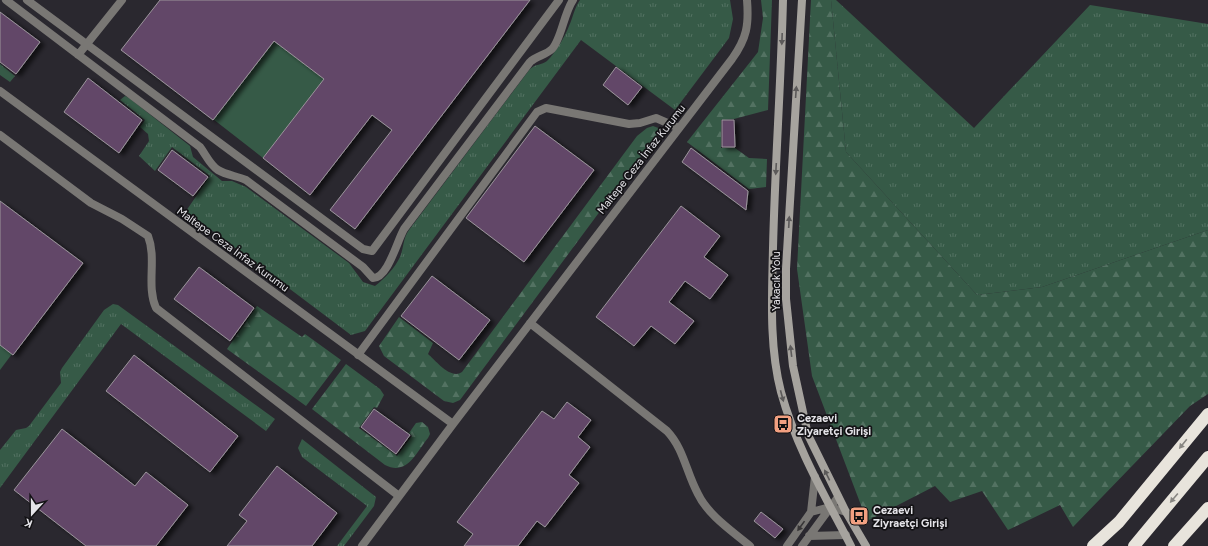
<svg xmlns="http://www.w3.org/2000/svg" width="1208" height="546" font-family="Figtree,sans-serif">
  <defs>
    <pattern id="grass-tufts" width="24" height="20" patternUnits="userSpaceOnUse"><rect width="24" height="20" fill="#365a47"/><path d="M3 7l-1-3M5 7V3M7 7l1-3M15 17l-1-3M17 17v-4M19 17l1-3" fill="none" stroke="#537262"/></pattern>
    <pattern id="forest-firs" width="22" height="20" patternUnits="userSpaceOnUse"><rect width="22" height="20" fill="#365a47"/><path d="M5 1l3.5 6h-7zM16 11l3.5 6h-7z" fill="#537262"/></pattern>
    <filter id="shadow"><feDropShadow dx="4.5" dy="2.5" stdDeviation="2" flood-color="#0009"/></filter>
  </defs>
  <rect width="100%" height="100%" fill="#2a282f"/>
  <!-- grass -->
  <path fill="url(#grass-tufts)" d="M 580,0 L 730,0 L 733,19 L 729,38 L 675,110 L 581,40 L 365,331 L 351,335 L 186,211 L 210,176 L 172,147 L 155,171 L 139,156 L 149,141 L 148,134 L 140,127 L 145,120 L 120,100 L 125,96 L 129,98 L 190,146 L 193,157 L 222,181 L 232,181 L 246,187 L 349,263 L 363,282 L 375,286 C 384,279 395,268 400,257 C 404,247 403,238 409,230 L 530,69 C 535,64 542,65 547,61 C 555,53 565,37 569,26 C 573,17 574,9 580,0 Z
    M 831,0 L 836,0 L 974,128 L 1090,5 L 1208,24 L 1208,230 L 1042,287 L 977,295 L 846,152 Z
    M 0,64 L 15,76 L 10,82 L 0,75 Z
    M 113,304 L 118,305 L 275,419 L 266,431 L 121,324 L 0,488 L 0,450 L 16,430 L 26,428 L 29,426 L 61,383 L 60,372 L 62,368 L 104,310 Z
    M 302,439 L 376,497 L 374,506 L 344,546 L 337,546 L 367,506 L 302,457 L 298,448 Z"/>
  <!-- forest -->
  <path fill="url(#forest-firs)" d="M 761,0 L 772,0 L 768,110 L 734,119 L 721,120 L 721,148 L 735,148 L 749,158 L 767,159 L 766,187 L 749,189 L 687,142 L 758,52 L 763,18 Z
    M 811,0 L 831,0 L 846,152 L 977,295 L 1042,287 L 1208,230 L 1208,394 L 1190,406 L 1073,527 L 1060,505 L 1008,530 L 982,491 L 950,502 L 935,486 L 867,521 L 812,376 L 797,269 Z
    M 653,126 L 661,129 L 460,400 L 453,403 L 444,401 L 384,356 L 379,346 L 399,317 L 433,343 L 428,354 C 436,361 451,380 462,372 L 637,136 L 647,128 Z
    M 257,306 L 302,337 L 305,334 L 341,360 L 306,406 L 227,349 Z
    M 346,364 L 380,389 L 384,395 L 377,408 L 374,407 L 359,428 L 397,456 L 412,436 L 409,433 L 416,423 L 422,422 L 428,427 L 430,434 L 428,438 C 416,453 407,476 385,465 L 312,409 Z"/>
  <!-- pitch -->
  <path fill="#365a47" d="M 274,41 L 324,79 L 263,158 L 213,119 Z
    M 0,345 L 12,354 L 0,370 Z"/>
  <!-- building -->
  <path fill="#624767" stroke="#9b959c" filter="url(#shadow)" d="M 160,0 L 530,0 L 355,229 L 330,210 L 392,130 L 372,115 L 310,195 L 263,158 L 324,79 L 274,41 L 213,120 L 121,50 Z
    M 0,12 L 40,42 L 16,74 L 0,62 Z
    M 616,67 L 642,87 L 628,105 L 603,85 Z
    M 88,78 L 142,120 L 119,153 L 64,112 Z
    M 722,120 L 734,120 L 735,147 L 722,147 Z
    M 535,126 L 594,170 L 524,262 L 466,218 Z
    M 691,148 L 748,191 L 746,210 L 682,162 Z
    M 172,150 L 208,177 L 193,196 L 158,170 Z
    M 0,201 L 83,263 L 13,355 L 0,345 Z
    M 681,206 L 720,236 L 704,257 L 728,275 L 710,299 L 685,281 L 669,302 L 694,321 L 675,344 L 651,326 L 634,346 L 596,317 Z
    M 199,267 L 254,308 L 230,341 L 174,299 Z
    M 432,276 L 490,320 L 459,360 L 401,316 Z
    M 134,355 L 238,436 L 210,472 L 106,391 Z
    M 567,402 L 591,420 L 578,437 L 590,447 L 569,475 L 579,483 L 545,527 L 537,521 L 518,546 L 464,546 L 473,534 L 457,522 L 542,411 L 554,419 Z
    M 374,409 L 410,435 L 396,454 L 361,427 Z
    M 62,429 L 135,486 L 146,472 L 188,505 L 156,546 L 86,546 L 14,490 Z
    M 277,466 L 337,513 L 312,546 L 227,546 L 247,521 L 239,515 Z
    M 761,512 L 783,529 L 775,538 L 754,521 Z"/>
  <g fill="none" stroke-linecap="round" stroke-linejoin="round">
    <!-- lane -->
    <path stroke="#797774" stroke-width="8" d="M 6,0 L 200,147 C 206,155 210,165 218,170 C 226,175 237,176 246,180 L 363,267 L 373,278 C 388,278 397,241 404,229 L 530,62 C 536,56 546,55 552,49 C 561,40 564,13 573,0
      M 27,0 L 363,249 L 372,251 L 559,0
      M 78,55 L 122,0
      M 0,91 L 453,424
      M 0,135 L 91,203 L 122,219 L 148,236 C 157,259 146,285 156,308 L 399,496
      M 530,323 L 667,431 C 684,449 686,472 698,494 C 708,515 732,531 750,546
      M 358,355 L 537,112 L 546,108 L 629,124 L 640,123 L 656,118 L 679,128
      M 811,512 L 815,477
      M 809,536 L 846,535
      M 362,546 L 453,424 L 732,59 C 747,38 749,25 747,0
      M 787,546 L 811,512 L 830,507 L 846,512
      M 802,546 L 838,497"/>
    <!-- secondary -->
    <path stroke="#a6a39e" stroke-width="8" d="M 783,0 C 781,83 775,165 773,248 C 772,296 769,346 781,392 C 796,447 825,496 851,546
      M 802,0 L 786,269 L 786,299 L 793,366 L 808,435 L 846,512 L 866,546"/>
    <!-- highway -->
    <path stroke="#e8e4dc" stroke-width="12" d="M 1093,546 L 1119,522 L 1208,414
      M 1134,546 L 1208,457
      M 1174,546 L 1208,508"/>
  </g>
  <!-- one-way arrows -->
  <defs><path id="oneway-solid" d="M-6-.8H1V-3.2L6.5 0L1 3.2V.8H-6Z"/></defs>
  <g fill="#5c5a5a">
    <use href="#oneway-solid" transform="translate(782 39) rotate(92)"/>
    <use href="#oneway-solid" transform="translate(796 92) rotate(-86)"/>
    <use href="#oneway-solid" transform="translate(776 169) rotate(93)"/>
    <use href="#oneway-solid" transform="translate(789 222) rotate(-87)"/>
    <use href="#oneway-solid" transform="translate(791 351) rotate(-97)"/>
    <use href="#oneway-solid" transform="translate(782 396) rotate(75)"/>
    <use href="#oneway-solid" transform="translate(827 475) rotate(-116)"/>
  </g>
  <g fill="#888682">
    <use href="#oneway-solid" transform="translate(1183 444) rotate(129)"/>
    <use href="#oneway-solid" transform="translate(1174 498) rotate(130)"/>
  </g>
  <use fill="#373536" href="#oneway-solid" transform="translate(801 526) rotate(126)"/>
  <!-- icons -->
  <defs>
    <symbol id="bus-square" viewBox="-11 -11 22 22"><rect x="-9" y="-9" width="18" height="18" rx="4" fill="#f2a081" stroke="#131215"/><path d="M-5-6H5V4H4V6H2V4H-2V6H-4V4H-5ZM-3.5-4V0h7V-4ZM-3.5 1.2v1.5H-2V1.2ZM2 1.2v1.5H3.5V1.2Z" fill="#111"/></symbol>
  </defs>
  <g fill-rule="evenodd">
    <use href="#bus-square" x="772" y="413" width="22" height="22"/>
    <use href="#bus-square" x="848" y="505" width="22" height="22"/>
  </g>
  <g text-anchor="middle" stroke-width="3.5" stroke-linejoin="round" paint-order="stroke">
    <!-- street labels -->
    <g font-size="11" fill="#e5e4e9" stroke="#131215">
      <text transform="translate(641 159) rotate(-52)" y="4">Maltepe Ceza İnfaz Kurumu</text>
      <text transform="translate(233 249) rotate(36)" y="4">Maltepe Ceza İnfaz Kurumu</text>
      <text transform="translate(776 281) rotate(-90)" y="4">Yakacık Yolu</text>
    </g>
    <!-- poi labels -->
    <g font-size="11" font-weight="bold" fill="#e5e4e9" stroke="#131215" text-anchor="start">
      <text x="797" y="422">Cezaevi<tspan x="797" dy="13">Ziyaretçi Girişi</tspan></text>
      <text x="873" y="514">Cezaevi<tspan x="873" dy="13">Ziyraetçi Girişi</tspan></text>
    </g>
  </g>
  <!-- north arrow -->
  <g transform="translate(32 514) rotate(201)" stroke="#131215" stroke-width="3" paint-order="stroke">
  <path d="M0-3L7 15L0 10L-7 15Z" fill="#e5e4e9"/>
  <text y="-6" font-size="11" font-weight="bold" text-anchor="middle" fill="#e5e4e9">K</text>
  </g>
</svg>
